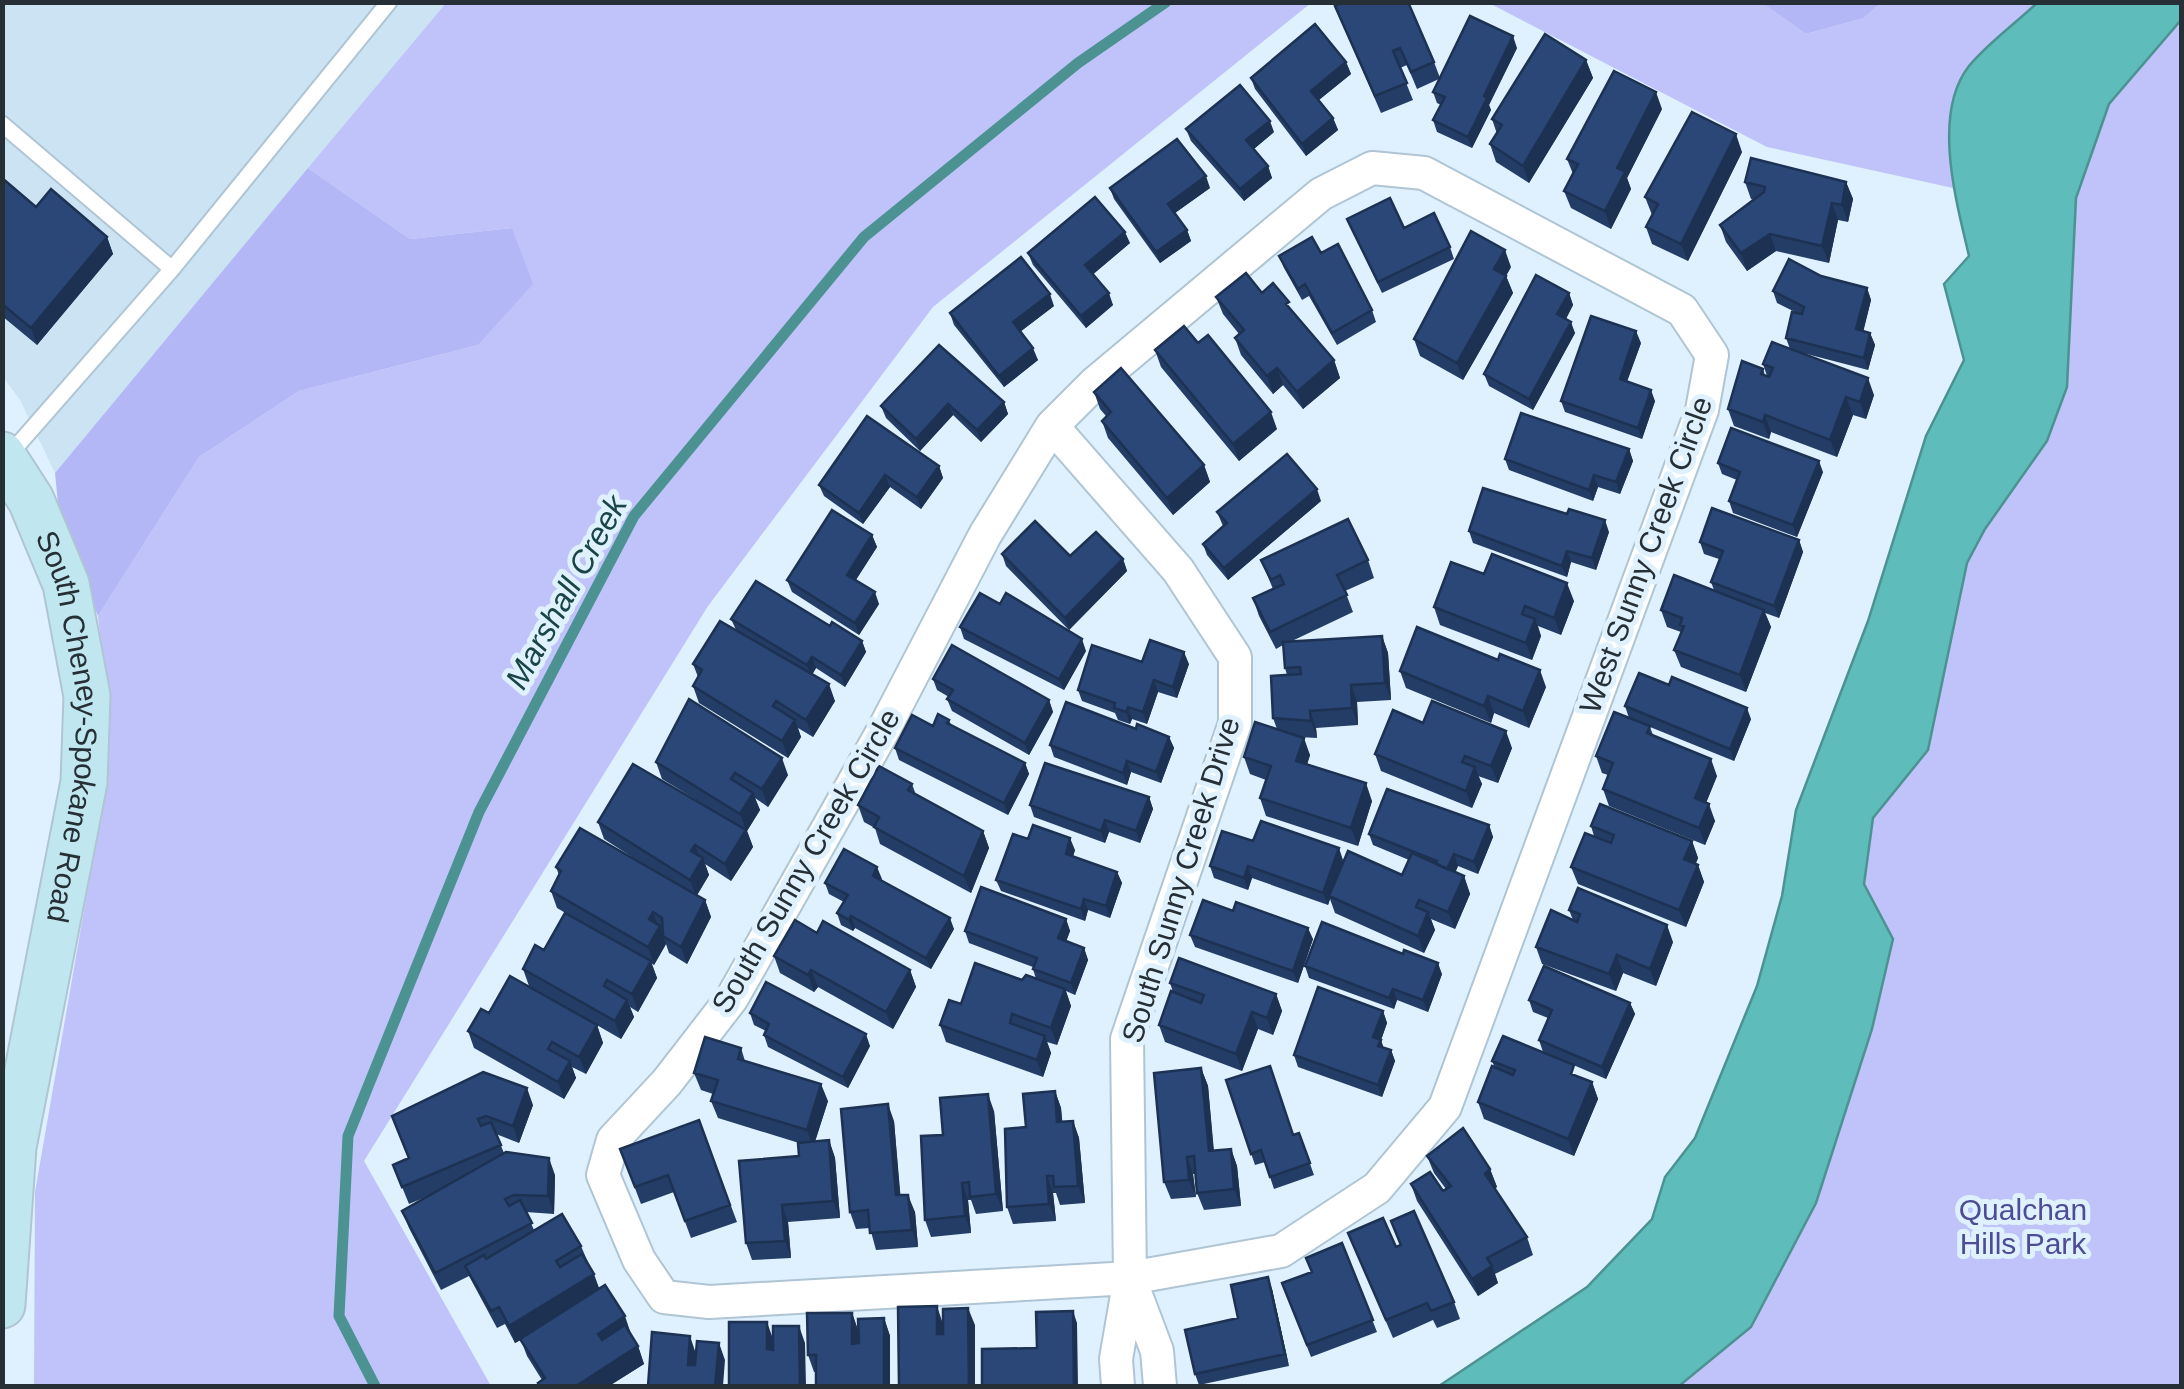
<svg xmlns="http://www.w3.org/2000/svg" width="2184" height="1389" font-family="Helvetica,sans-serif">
  <rect width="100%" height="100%" fill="#dff1fe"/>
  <!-- built -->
  <path fill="#cbe3f3" d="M 3,3 L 446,3 L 55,473 L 20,400 L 3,377 Z"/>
  <!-- green -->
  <path fill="#bfc3fa" d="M 446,3 L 1311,3 L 933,307 L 708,606 L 364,1161 L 491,1386 L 34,1386 L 35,1192 L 102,807 L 109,720 L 98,616 L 199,457 L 299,391 L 478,345 L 512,228 L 410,239 L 308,168 Z
    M 1489,3 L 1762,3 L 1806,34 L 1864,18 L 1881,3 L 2038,3 L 1967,69 L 1950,117 L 1953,188 L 1767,147 Z
    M 2181,20 L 2181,1386 L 1679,1386 L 1751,1327 L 1816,1203 L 1872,1029 L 1893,940 L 1864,884 L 1873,818 L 1928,750 L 1967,563 L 1985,529 L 2047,441 L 2067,387 L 2076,198 L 2109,104 Z"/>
  <!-- forest -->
  <path fill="#b4b7f6" d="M 1762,3 L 1881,3 L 1864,18 L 1806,34 Z
    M 308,168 L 410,239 L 512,228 L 533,284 L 478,345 L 299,391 L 199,457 L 98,616 L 60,524 L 55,473 Z"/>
  <!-- water -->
  <path fill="#5ebcba" stroke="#4d9292" stroke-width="2.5" d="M 2038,2 L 2181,3 L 2181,20 L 2109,104 L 2076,198 L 2067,387 L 2047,441 L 1985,529 L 1967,563 L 1928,750 L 1873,818 L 1864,884 L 1893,939 L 1872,1029 L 1816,1203 L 1751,1327 L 1679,1386 L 1439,1386 L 1587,1287 L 1652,1219 L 1665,1177 L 1695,1138 L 1757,986 L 1782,896 L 1796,810 L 1868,621 L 1926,436 L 1964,360 L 1944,284 L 1969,256 C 1957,204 1931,114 1969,66 C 1988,43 2016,23 2038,2 Z"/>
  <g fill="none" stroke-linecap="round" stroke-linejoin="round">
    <!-- stream -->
    <path stroke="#4d9292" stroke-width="11" d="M 375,1386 L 339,1316 L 348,1136 L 479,812 L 634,516 L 864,237 L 1078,63 L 1166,2"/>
    <defs>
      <path id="service" d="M 2,124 L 172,269 L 9,455
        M 172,269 L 389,2"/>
      <path id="minor" d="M 1372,168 L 1424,173 L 1682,310 L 1712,355 L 1702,410 L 1445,1107 L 1377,1188 L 1281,1251 L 1130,1278 L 709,1302 L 664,1297 L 639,1260 L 603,1175 L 613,1140 L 667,1082 L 732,998 L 884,729 L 985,535 L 1052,426 L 1095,383 L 1321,194 Z
        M 1052,426 L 1178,570 L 1235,657 L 1235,723 L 1127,1039 L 1130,1278 L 1116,1359 L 1118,1386
        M 1131,1282 L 1157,1351 L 1160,1386"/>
      <g id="secondary">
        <path id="s1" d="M 2,455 L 31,500 L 66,584 L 87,696 L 84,782 L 13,1147 L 2,1305"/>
      </g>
    </defs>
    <!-- service casing -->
    <use href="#service" stroke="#afc5d4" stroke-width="19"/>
    <!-- minor casing -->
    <use href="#minor" stroke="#afc5d4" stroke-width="36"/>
    <!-- secondary casing -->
    <use href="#secondary" stroke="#afc5d4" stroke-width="49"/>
    <!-- service -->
    <use href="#service" stroke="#fff" stroke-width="15"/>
    <!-- minor -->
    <use href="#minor" stroke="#fff" stroke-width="32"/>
    <!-- secondary -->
    <use href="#secondary" stroke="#c0e7f0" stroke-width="45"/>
  </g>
  <!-- wall -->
  <path fill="#243d66" d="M 1335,6 L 1434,62 L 1440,78 L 1517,48 L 1489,105 L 1491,110 L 1472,148 L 1437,132 L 1433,120 L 1441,105 L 1437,103 L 1433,92 L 1439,79 L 1417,89 L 1407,65 L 1400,68 L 1413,100 L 1381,113 Z
    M 1586,60 L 1593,78 L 1529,183 L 1496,162 L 1490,144 L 1497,134 L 1492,119 Z
    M 1346,62 L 1351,74 L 1319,100 L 1333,118 L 1338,130 L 1306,156 L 1255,89 L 1251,78 Z
    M 1662,109 L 1627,178 L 1631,189 L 1611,229 L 1571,208 L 1564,191 L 1573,174 L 1567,159 Z
    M 1186,129 L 1274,132 L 1254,149 L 1268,166 L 1272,178 L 1244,201 L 1191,141 Z
    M 1742,152 L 1688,261 L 1652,244 L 1646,227 L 1652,215 L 1645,197 Z
    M 2,178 L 36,207 L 107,237 L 113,254 L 37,345 L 2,316 Z
    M 1745,182 L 1846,182 L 1853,199 L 1848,222 L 1838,220 L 1829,263 L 1776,251 L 1747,271 L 1726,242 L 1720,225 L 1754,200 L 1751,199 Z
    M 1110,188 L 1210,188 L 1175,213 L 1187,230 L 1191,241 L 1160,263 L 1114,199 Z
    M 1347,219 L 1404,228 L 1450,247 L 1454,259 L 1382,293 Z
    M 1130,243 L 1093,274 L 1113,305 L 1086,328 L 1033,265 L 1028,253 Z
    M 1321,253 L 1372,310 L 1376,322 L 1337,345 L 1309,296 L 1302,300 L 1284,268 L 1279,256 Z
    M 1511,267 L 1506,276 L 1513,293 L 1463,380 L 1420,356 L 1414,339 Z
    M 1821,276 L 1867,288 L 1871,300 L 1863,331 L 1870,333 L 1875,345 L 1868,370 L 1799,352 L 1874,395 L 1866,419 L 1853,415 L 1837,457 L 1771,432 L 1769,439 L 1734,426 L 1728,409 L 1763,369 L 1765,375 L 1767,376 L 1763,364 L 1790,349 L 1786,338 L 1797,313 L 1777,303 L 1773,291 Z
    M 1262,293 L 1293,312 L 1334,360 L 1340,378 L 1303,409 L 1283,385 L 1273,394 L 1241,355 L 1235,338 L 1239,334 L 1223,314 L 1216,297 Z
    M 1569,293 L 1573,305 L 1566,319 L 1575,333 L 1533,410 L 1489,386 L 1484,374 Z
    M 1054,306 L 1020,332 L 1038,360 L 1004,387 L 954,325 L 950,313 Z
    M 1198,343 L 1277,429 L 1239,461 L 1161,367 L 1155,350 Z
    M 1641,343 L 1627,381 L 1655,401 L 1642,439 L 1565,412 L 1561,401 Z
    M 1094,392 L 1204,465 L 1210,482 L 1173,515 L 1108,438 L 1102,421 L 1106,416 L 1100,409 Z
    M 1004,402 L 1008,414 L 981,442 L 953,415 L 920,451 L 886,418 L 881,406 Z
    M 1629,449 L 1633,461 L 1620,494 L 1598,487 L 1593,501 L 1509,470 L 1505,459 Z
    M 1718,463 L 1823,472 L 1797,537 L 1733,513 L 1729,501 L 1737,480 L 1722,474 Z
    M 939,466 L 943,478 L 921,509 L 890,487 L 863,524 L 824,496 L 819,485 Z
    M 1321,501 L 1228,580 L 1207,555 L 1203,544 L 1223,526 L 1217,512 Z
    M 1469,531 L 1609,532 L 1596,570 L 1571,562 L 1567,577 L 1473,543 Z
    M 872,535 L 877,547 L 856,580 L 879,604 L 859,635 L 792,592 L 787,580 Z
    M 1799,540 L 1803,552 L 1779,618 L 1765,613 L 1771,627 L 1746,692 L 1681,667 L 1674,650 L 1681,632 L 1667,627 L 1661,610 L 1714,590 L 1711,582 L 1719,559 L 1704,554 L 1700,542 Z
    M 1002,554 L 1123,559 L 1127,571 L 1069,630 L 1006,566 Z
    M 1261,560 L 1368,560 L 1374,578 L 1345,591 L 1353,612 L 1292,641 L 1382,636 L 1388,653 L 1391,700 L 1357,702 L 1358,725 L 1316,728 L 1317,738 L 1300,737 L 1310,755 L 1307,764 L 1372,801 L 1358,846 L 1266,816 L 1260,798 L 1266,780 L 1250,774 L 1244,757 L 1277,729 L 1273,718 L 1287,675 L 1285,668 L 1283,645 L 1276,649 L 1259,616 L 1253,598 L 1273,589 Z
    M 1484,574 L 1574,601 L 1561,635 L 1538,626 L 1541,636 L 1532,660 L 1440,625 L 1434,607 Z
    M 731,619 L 830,626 L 862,641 L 866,652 L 845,687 L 816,668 L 812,674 L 835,701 L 813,737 L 798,728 L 801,737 L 788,758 L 699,703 L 693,686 L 698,677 L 693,664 L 736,630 Z
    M 960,627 L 1086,651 L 1064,690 L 964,639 Z
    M 1142,662 L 1189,664 L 1177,698 L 1158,692 L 1147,724 L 1132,719 L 1130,724 L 1118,720 L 1115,713 L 1082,701 L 1078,690 Z
    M 1400,671 L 1546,687 L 1529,728 L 1494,713 L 1491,723 L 1406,688 Z
    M 933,679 L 1049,700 L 1053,712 L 1029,755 L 952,711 L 947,699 L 949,697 L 937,690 Z
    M 1625,706 L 1751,719 L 1734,761 L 1650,727 L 1653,735 L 1717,776 L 1706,803 L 1715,821 L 1705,845 L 1609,806 L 1603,789 L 1608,775 L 1602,773 L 1596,756 L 1629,718 Z
    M 949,720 L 951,725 L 1025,763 L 1029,774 L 1008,815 L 899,760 L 895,748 L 933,726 Z
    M 1423,723 L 1512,748 L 1498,783 L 1478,776 L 1482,784 L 1472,808 L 1381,771 L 1375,754 Z
    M 1136,729 L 1169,737 L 1174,748 L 1161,783 L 1131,772 L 1127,785 L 1054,757 L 1050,745 Z
    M 656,762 L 788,775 L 768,807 L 755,798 L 760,810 L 747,831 L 753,847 L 731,881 L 705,864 L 709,875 L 697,895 L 705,900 L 711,917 L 687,964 L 669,953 L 666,944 L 654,965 L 651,963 L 657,978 L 638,1012 L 630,1007 L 634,1017 L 621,1039 L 529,986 L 523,969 L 581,922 L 557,908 L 551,891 L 559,875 L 556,867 L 649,868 L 604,839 L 598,822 L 706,806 L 662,779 Z
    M 912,784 L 916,795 L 983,831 L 989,848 L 971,893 L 880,844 L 875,828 L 864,822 L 858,805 Z
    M 1149,797 L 1153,809 L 1140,843 L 1109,832 L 1105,843 L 1034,817 L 1030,805 Z
    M 1489,825 L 1493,837 L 1478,874 L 1458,866 L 1455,872 L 1464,876 L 1470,894 L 1455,929 L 1431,919 L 1435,930 L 1424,953 L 1335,913 L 1330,899 L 1328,905 L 1252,878 L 1248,890 L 1214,878 L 1210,866 L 1253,841 L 1343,860 L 1338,875 L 1402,875 L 1409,860 L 1373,845 L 1369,834 Z
    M 1591,826 L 1692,841 L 1698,858 L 1695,864 L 1698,865 L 1704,882 L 1686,927 L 1578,884 L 1571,867 L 1594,836 Z
    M 1028,839 L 1075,850 L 1073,856 L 1117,872 L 1122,883 L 1110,918 L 1088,910 L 1085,921 L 1001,891 L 996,880 Z
    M 882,879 L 881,880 L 954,929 L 931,969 L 855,928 L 853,931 L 841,925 L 837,913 L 844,902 L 829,894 L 825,883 Z
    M 1569,910 L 1673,942 L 1656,986 L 1623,973 L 1616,991 L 1542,964 L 1536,947 L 1573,920 Z
    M 1233,911 L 1313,939 L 1298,983 L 1195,947 L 1190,935 Z
    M 1066,919 L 1070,931 L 1066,941 L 1084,948 L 1088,960 L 1075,995 L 1066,991 L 1071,1006 L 1057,1045 L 1047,1042 L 1051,1053 L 1043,1077 L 946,1042 L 940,1025 L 961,1004 L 1022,980 L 1036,979 L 1033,969 L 1033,967 L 969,943 L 965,931 Z
    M 817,933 L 910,970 L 916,987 L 893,1029 L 818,987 L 814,992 L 780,973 L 774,956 Z
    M 1305,966 L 1442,974 L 1428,1012 L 1397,1000 L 1394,1009 L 1309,978 Z
    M 1170,983 L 1276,994 L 1282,1011 L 1273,1035 L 1258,1029 L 1242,1071 L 1165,1042 L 1159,1025 L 1173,992 Z
    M 1529,1000 L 1630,1003 L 1635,1014 L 1606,1079 L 1543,1052 L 1539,1040 L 1548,1018 L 1533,1012 Z
    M 1383,1011 L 1387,1023 L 1381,1040 L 1383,1047 L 1391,1050 L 1395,1061 L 1382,1097 L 1298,1067 L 1294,1055 Z
    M 489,1013 L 597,1025 L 603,1043 L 586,1074 L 572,1067 L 576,1078 L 564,1099 L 474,1048 L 468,1031 Z
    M 750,1013 L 870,1046 L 848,1088 L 768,1047 L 764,1035 L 766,1031 L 754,1025 Z
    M 741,1048 L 745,1061 L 828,1101 L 815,1142 L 829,1140 L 835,1158 L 840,1218 L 788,1222 L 791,1258 L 752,1260 L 746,1243 L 799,1156 L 799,1143 L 718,1118 L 711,1101 L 713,1094 L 701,1090 L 694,1073 Z
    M 1492,1061 L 1579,1077 L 1592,1082 L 1598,1099 L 1574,1156 L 1484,1119 L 1478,1102 L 1495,1068 Z
    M 1201,1068 L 1208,1086 L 1214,1151 L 1231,1149 L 1237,1166 L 1241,1206 L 1204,1210 L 1197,1193 L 1196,1174 L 1193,1174 L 1196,1197 L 1171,1199 L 1164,1182 Z
    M 1226,1080 L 1294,1135 L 1299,1133 L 1314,1175 L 1274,1189 L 1265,1162 L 1255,1165 Z
    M 1055,1091 L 1061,1108 L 1062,1122 L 1073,1121 L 1079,1138 L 1085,1203 L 1060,1205 L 1056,1193 L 1053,1193 L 1056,1221 L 1013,1224 L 1007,1207 L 1026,1127 Z
    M 533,1105 L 519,1143 L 496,1134 L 504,1153 L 555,1175 L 554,1214 L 526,1212 L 534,1230 L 581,1246 L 599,1288 L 631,1334 L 638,1346 L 644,1364 L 609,1386 L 539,1386 L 538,1383 L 542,1380 L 527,1356 L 521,1340 L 515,1343 L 505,1324 L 497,1328 L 469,1276 L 441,1290 L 409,1228 L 402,1211 L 431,1195 L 409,1204 L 393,1165 L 408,1158 L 392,1116 Z
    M 994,1111 L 1003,1211 L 976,1214 L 971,1200 L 968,1200 L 971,1233 L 931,1237 L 925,1220 L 943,1135 Z
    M 699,1120 L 737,1222 L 691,1238 L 674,1192 L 641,1204 L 620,1149 Z
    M 894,1121 L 900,1195 L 915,1212 L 918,1247 L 876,1250 L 870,1228 L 856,1229 L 850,1212 Z
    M 1427,1156 L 1490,1169 L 1497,1187 L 1495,1188 L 1527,1237 L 1533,1255 L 1495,1274 L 1498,1283 L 1478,1296 L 1417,1201 L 1411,1184 L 1443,1191 L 1446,1189 L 1434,1173 Z
    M 1391,1221 L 1454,1302 L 1460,1319 L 1437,1328 L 1433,1320 L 1393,1338 L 1348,1233 L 1396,1247 L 1400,1245 Z
    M 1342,1243 L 1377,1332 L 1311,1357 L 1282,1283 L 1311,1272 Z
    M 1272,1289 L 1289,1366 L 1199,1385 L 1195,1374 L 1238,1318 Z
    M 852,1313 L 858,1330 L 884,1318 L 890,1336 L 890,1386 L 816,1386 L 816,1372 L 814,1372 L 808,1355 Z"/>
  <!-- shaded-wall -->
  <path fill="#1d3253" d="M 1513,36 L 1517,48 L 1489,105 L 1491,110 L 1472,148 L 1468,137 L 1484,96 Z
    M 1586,60 L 1593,78 L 1529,183 L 1523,166 Z
    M 1346,62 L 1351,74 L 1315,103 L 1311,91 Z
    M 1656,92 L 1662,109 L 1627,178 L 1631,189 L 1611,229 L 1605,211 L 1617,168 Z
    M 1333,118 L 1338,130 L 1306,156 L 1302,144 Z
    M 1270,121 L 1274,132 L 1250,152 L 1246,140 Z
    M 1736,134 L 1742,152 L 1688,261 L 1681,244 Z
    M 1268,166 L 1272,178 L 1244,201 L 1240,189 Z
    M 1206,176 L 1210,188 L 1172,215 L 1168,204 Z
    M 1846,182 L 1853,199 L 1848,222 L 1842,205 Z
    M 1832,203 L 1838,220 L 1829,263 L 1822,246 Z
    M 1187,230 L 1191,241 L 1160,263 L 1156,252 Z
    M 1125,232 L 1130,243 L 1090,277 L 1085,265 Z
    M 1770,234 L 1776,251 L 1747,271 L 1741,253 Z
    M 107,237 L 113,254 L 37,345 L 31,328 Z
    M 1505,250 L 1511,267 L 1500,286 L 1494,269 Z
    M 1506,276 L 1513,293 L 1463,380 L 1457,363 Z
    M 1867,288 L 1871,300 L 1861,341 L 1856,329 Z
    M 1109,293 L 1113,305 L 1086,328 L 1081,316 Z
    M 1569,293 L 1573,305 L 1562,326 L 1557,314 Z
    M 1050,294 L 1054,306 L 1017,334 L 1013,322 Z
    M 1571,322 L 1575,333 L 1533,410 L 1529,399 Z
    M 1636,331 L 1641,343 L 1624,390 L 1620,379 Z
    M 1870,333 L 1875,345 L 1868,370 L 1864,358 Z
    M 1033,348 L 1038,360 L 1004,387 L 999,376 Z
    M 1334,360 L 1340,378 L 1303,409 L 1297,392 Z
    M 1277,368 L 1283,385 L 1273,394 L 1267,376 Z
    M 1868,378 L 1874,395 L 1866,419 L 1860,402 Z
    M 1651,390 L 1655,401 L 1642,439 L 1638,428 Z
    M 1846,397 L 1853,415 L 1837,457 L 1830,440 Z
    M 1004,402 L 1008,414 L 981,442 L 977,430 Z
    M 948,404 L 953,415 L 920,451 L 916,439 Z
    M 1271,412 L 1277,429 L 1239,461 L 1233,444 Z
    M 1765,415 L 1771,432 L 1769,439 L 1763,422 Z
    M 1629,449 L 1633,461 L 1620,494 L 1616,482 Z
    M 1819,461 L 1823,472 L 1797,537 L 1793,525 Z
    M 1204,465 L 1210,482 L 1173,515 L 1167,498 Z
    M 939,466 L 943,478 L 921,509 L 917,497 Z
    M 885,475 L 890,487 L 863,524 L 859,513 Z
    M 1594,475 L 1598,487 L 1593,501 L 1589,490 Z
    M 1317,489 L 1321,501 L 1228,580 L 1224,568 Z
    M 1605,520 L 1609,532 L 1596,570 L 1592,558 Z
    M 872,535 L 877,547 L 851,587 L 847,575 Z
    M 1799,540 L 1803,552 L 1779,618 L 1774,606 Z
    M 1567,551 L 1571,562 L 1567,577 L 1562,566 Z
    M 1123,559 L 1127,571 L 1069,630 L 1065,618 Z
    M 1567,583 L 1574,601 L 1561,635 L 1554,618 Z
    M 875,592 L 879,604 L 859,635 L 855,623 Z
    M 1764,610 L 1771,627 L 1746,692 L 1740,675 Z
    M 1535,619 L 1541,636 L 1532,660 L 1526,643 Z
    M 1382,636 L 1388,653 L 1391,700 L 1385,683 Z
    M 1082,639 L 1086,651 L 1064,690 L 1059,679 Z
    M 862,641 L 866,652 L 845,687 L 841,675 Z
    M 1184,652 L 1189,664 L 1177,698 L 1173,687 Z
    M 812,657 L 816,668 L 811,677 L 807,665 Z
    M 1540,670 L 1546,687 L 1529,728 L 1523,711 Z
    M 1154,680 L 1158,692 L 1147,724 L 1143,712 Z
    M 829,684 L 835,701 L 813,737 L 806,720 Z
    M 1351,685 L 1357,702 L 1358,725 L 1352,708 Z
    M 1488,696 L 1494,713 L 1491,723 L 1484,706 Z
    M 1049,700 L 1053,712 L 1029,755 L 1025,743 Z
    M 1128,707 L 1132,719 L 1130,724 L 1126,712 Z
    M 1747,708 L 1751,719 L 1734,761 L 1730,749 Z
    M 1310,711 L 1316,728 L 1317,738 L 1311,721 Z
    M 795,720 L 801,737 L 788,758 L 782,741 Z
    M 1506,731 L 1512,748 L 1498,783 L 1491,766 Z
    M 1169,737 L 1174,748 L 1161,783 L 1156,772 Z
    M 1304,738 L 1310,755 L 1303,778 L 1296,761 Z
    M 782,758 L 788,775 L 768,807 L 762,789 Z
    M 1711,759 L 1717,776 L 1701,815 L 1695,798 Z
    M 1127,761 L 1131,772 L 1127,785 L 1123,773 Z
    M 1025,763 L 1029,774 L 1008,815 L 1004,803 Z
    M 1475,767 L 1482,784 L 1472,808 L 1466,791 Z
    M 1366,783 L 1372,801 L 1358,846 L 1351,828 Z
    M 753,793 L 760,810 L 747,831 L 753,847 L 731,881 L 725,864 L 746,830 L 740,814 Z
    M 1149,797 L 1153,809 L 1140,843 L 1136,831 Z
    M 1709,804 L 1715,821 L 1705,845 L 1699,828 Z
    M 1105,820 L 1109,832 L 1105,843 L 1101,831 Z
    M 1489,825 L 1493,837 L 1478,874 L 1474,862 Z
    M 983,831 L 989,848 L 971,893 L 964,876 Z
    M 1070,838 L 1075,850 L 1070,866 L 1066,854 Z
    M 1692,841 L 1698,858 L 1691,877 L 1684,859 Z
    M 695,845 L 701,861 L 703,858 L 709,875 L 696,897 L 690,880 L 691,851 Z
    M 1339,848 L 1343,860 L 1330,897 L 1329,896 L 1330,899 L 1328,905 L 1323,893 Z
    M 1454,854 L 1458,866 L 1452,881 L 1447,869 Z
    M 1698,865 L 1704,882 L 1686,927 L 1679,910 Z
    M 1248,866 L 1252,878 L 1248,890 L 1244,878 Z
    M 877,867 L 882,879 L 877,887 L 873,876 Z
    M 1117,872 L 1122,883 L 1110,918 L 1106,906 Z
    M 1464,876 L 1470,894 L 1455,929 L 1448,912 Z
    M 1084,899 L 1088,910 L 1085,921 L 1081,909 Z
    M 705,900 L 711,917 L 687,964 L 681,947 Z
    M 653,912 L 659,928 L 660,926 L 666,944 L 654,965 L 648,947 L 649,919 Z
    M 1428,912 L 1435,930 L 1424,953 L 1418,936 Z
    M 851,916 L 855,928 L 853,931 L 849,920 Z
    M 950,918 L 954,929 L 931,969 L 926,958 Z
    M 1066,919 L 1070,931 L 1063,950 L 1058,938 Z
    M 1667,925 L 1673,942 L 1656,986 L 1650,969 Z
    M 1308,928 L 1313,939 L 1298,983 L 1293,971 Z
    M 1084,948 L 1088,960 L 1075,995 L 1071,983 Z
    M 1617,955 L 1623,973 L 1616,991 L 1609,974 Z
    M 651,961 L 657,978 L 638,1012 L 632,994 Z
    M 1438,963 L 1442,974 L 1428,1012 L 1423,1000 Z
    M 811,970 L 818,987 L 814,992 L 808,975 Z
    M 910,970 L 916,987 L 893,1029 L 886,1012 Z
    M 1065,989 L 1071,1006 L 1057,1045 L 1051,1028 Z
    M 1393,989 L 1397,1000 L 1394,1009 L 1389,998 Z
    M 1276,994 L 1282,1011 L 1273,1035 L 1267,1018 Z
    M 627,1000 L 634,1017 L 621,1039 L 615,1021 Z
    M 1630,1003 L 1635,1014 L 1606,1079 L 1602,1067 Z
    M 1383,1011 L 1387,1023 L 1381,1040 L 1385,1052 L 1383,1057 L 1373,1037 Z
    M 1252,1012 L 1258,1029 L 1242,1071 L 1236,1054 Z
    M 597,1025 L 603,1043 L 586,1074 L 579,1057 Z
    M 866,1034 L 870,1046 L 848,1088 L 843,1077 Z
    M 1045,1036 L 1051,1053 L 1043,1077 L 1037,1060 Z
    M 1391,1050 L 1395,1061 L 1382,1097 L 1378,1085 Z
    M 570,1061 L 576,1078 L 564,1099 L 558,1082 Z
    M 1201,1068 L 1208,1086 L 1215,1168 L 1209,1151 Z
    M 1592,1082 L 1598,1099 L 1574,1156 L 1568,1139 Z
    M 821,1084 L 828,1101 L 813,1147 L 807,1130 Z
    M 527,1088 L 533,1105 L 519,1143 L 513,1126 Z
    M 1055,1091 L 1061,1108 L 1064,1139 L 1057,1122 Z
    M 988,1094 L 994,1111 L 1003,1211 L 996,1194 Z
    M 888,1104 L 894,1121 L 902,1213 L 896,1195 Z
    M 1073,1121 L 1079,1138 L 1085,1203 L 1078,1186 Z
    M 829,1140 L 835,1158 L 840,1218 L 833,1201 Z
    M 1231,1149 L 1237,1166 L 1241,1206 L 1234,1189 Z
    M 1187,1157 L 1193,1174 L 1196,1197 L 1189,1180 Z
    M 549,1158 L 555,1175 L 554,1214 L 548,1196 Z
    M 1490,1169 L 1497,1187 L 1492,1191 L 1485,1174 Z
    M 1047,1176 L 1053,1193 L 1056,1221 L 1049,1204 Z
    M 962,1183 L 968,1200 L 971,1233 L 965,1216 Z
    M 908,1195 L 915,1212 L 918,1247 L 912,1230 Z
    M 782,1205 L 788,1222 L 791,1258 L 785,1241 Z
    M 1492,1266 L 1498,1283 L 1478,1296 L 1472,1279 Z
    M 594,1274 L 600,1291 L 515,1343 L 509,1326 Z
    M 1268,1277 L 1272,1289 L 1289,1366 L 1285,1354 Z
    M 937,1306 L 943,1324 L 944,1351 L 937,1334 Z
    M 968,1308 L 975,1325 L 975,1386 L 969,1386 Z
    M 1073,1311 L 1077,1323 L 1078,1386 L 1074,1386 Z
    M 852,1313 L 858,1330 L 858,1361 L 852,1344 Z
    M 625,1316 L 631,1334 L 604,1351 L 598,1334 Z
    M 884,1318 L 890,1336 L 890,1386 L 884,1386 Z
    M 767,1322 L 773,1339 L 773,1366 L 767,1349 Z
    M 799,1326 L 805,1343 L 806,1386 L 800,1386 Z
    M 690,1336 L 696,1354 L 694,1382 L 688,1365 Z
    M 719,1343 L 725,1360 L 723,1386 L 715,1386 Z
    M 638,1346 L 644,1364 L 609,1386 L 576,1386 Z"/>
  <!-- building -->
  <path fill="#2a4777" stroke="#1d3253" stroke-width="2.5" d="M 1343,2 L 1408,2 L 1434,62 L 1411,72 L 1400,48 L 1393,51 L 1407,83 L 1375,96 L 1335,6 Z
    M 1470,16 L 1513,36 L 1484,96 L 1487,98 L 1468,137 L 1433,120 L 1445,97 L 1433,92 Z
    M 1315,24 L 1346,62 L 1311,91 L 1333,118 L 1302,144 L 1251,78 Z
    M 1545,34 L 1586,60 L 1523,166 L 1490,144 L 1502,125 L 1492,119 Z
    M 1614,71 L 1656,92 L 1617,168 L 1625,172 L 1605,211 L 1564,191 L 1578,164 L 1567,159 Z
    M 1240,85 L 1270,121 L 1246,140 L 1268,166 L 1240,189 L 1186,129 Z
    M 1692,112 L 1736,134 L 1681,244 L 1646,227 L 1658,204 L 1645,197 Z
    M 1177,139 L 1206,176 L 1168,204 L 1187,230 L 1156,252 L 1110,188 Z
    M 1751,158 L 1846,182 L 1842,205 L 1832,203 L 1822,246 L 1770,234 L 1741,253 L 1720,225 L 1764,192 L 1765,187 L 1745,182 Z
    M 2,178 L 36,207 L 51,189 L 107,237 L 31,328 L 2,304 Z
    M 1095,197 L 1125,232 L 1085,265 L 1109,293 L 1081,316 L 1028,253 Z
    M 1390,198 L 1404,228 L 1434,213 L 1450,247 L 1378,282 L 1347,219 Z
    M 1471,231 L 1505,250 L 1494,269 L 1506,276 L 1457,363 L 1414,339 Z
    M 1312,237 L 1321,253 L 1338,244 L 1372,310 L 1332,333 L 1305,284 L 1298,289 L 1279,256 Z
    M 1021,257 L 1050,294 L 1013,322 L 1033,348 L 999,376 L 950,313 Z
    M 1789,259 L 1821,276 L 1867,288 L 1856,329 L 1870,333 L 1864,358 L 1786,338 L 1792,312 L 1802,314 L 1804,307 L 1773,291 Z
    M 1246,273 L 1262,293 L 1273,283 L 1289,302 L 1286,304 L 1334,360 L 1297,392 L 1277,368 L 1267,376 L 1235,338 L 1244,330 L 1216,297 Z
    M 1536,275 L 1569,293 L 1557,314 L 1571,322 L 1529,399 L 1484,374 Z
    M 1591,316 L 1636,331 L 1620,379 L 1651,390 L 1638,428 L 1561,401 Z
    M 1184,326 L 1198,343 L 1208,335 L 1271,412 L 1233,444 L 1155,350 Z
    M 1772,342 L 1868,378 L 1860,402 L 1846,397 L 1830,440 L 1765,415 L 1763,422 L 1728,409 L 1742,361 L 1763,369 L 1761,374 L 1769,377 L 1773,368 L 1763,364 Z
    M 939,345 L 1004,402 L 977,430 L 948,404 L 916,439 L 881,406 Z
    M 1121,368 L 1204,465 L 1167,498 L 1102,421 L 1111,412 L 1094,392 Z
    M 1521,413 L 1629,449 L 1616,482 L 1594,475 L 1589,490 L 1505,459 Z
    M 867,416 L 939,466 L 917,497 L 885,475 L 859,513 L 819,485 Z
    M 1731,428 L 1819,461 L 1793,525 L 1729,501 L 1740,472 L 1718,463 Z
    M 1287,454 L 1317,489 L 1224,568 L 1203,544 L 1227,523 L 1217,512 Z
    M 1483,488 L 1567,514 L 1569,509 L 1605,520 L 1592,558 L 1567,551 L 1562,566 L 1469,531 Z
    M 1712,508 L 1799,540 L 1774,606 L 1711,582 L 1723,551 L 1700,542 Z
    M 832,510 L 872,535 L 847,575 L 875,592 L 855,623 L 787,580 Z
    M 1348,519 L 1368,560 L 1337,575 L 1347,595 L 1270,632 L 1253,598 L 1284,584 L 1280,575 L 1271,580 L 1261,560 Z
    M 1035,521 L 1070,556 L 1096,532 L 1123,559 L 1065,618 L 1002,554 Z
    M 1492,554 L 1567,583 L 1554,618 L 1525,606 L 1522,614 L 1535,619 L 1526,643 L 1434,607 L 1451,562 L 1484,574 Z
    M 1674,575 L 1764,610 L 1740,675 L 1674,650 L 1684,626 L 1680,625 L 1682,618 L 1661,610 Z
    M 756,581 L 830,626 L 832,622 L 862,641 L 841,675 L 812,657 L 807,665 L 731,619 Z
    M 980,593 L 1000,604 L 1006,593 L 1082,639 L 1059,679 L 960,627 Z
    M 720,621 L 829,684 L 806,720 L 776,701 L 773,706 L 795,720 L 782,741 L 693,686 L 702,670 L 693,664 Z
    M 1417,627 L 1498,660 L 1500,654 L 1540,670 L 1523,711 L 1488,696 L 1484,706 L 1400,671 Z
    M 1382,636 L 1385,683 L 1351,685 L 1352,708 L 1310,711 L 1311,721 L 1273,718 L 1271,676 L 1301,674 L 1300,667 L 1285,668 L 1283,642 Z
    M 1150,640 L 1184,652 L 1173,687 L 1154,680 L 1143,712 L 1128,707 L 1126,712 L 1114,708 L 1115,703 L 1078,690 L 1092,645 L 1142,662 Z
    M 952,645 L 1049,700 L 1025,743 L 947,699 L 953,690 L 933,679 Z
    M 1639,673 L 1669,685 L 1672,677 L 1747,708 L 1730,749 L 1625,706 Z
    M 689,699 L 782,758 L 762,789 L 735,773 L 731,779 L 753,793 L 740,814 L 656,762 Z
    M 1432,701 L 1506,731 L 1491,766 L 1465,756 L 1462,762 L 1475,767 L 1466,791 L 1375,754 L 1393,710 L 1423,723 Z
    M 1066,702 L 1136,729 L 1137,724 L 1169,737 L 1156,772 L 1127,761 L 1123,773 L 1050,745 Z
    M 1614,712 L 1650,726 L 1647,733 L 1711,759 L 1695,798 L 1709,804 L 1699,828 L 1603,789 L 1613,763 L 1596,756 Z
    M 938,714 L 949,720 L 947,723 L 1025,763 L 1004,803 L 895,748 L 912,715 L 933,726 Z
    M 1255,722 L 1304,738 L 1296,761 L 1366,783 L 1351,828 L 1260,798 L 1271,766 L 1244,757 Z
    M 1045,763 L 1149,797 L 1136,831 L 1105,820 L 1101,831 L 1030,805 Z
    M 633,764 L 746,830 L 725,864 L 695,845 L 691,851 L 703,858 L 690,880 L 598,822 Z
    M 879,766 L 912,784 L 908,790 L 983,831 L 964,876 L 874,827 L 879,817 L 858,805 Z
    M 1387,789 L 1489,825 L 1474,862 L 1454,854 L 1447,869 L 1436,864 L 1437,861 L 1369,834 Z
    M 1600,804 L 1692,841 L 1684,859 L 1698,865 L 1679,910 L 1571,867 L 1585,833 L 1611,843 L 1614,835 L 1591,826 Z
    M 1261,821 L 1339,848 L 1323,893 L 1248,866 L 1244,878 L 1210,866 L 1222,831 L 1253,841 Z
    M 1033,825 L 1070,838 L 1066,854 L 1117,872 L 1106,906 L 1084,899 L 1081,909 L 996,880 L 1013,834 L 1028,839 Z
    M 580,828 L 705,900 L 681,947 L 663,936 L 662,918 L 653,912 L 649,919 L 660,926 L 648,947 L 551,891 L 561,871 L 556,867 Z
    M 844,849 L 877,867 L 873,876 L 950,918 L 926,958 L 851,916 L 849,920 L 837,913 L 848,895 L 825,883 Z
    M 1348,851 L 1402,875 L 1412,853 L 1464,876 L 1448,912 L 1419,900 L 1416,907 L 1428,912 L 1418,936 L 1329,896 Z
    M 981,887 L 1066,919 L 1058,938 L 1084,948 L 1071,983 L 1033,969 L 1037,958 L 965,931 Z
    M 1578,888 L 1667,925 L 1650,969 L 1617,955 L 1609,974 L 1536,947 L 1551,910 L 1577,922 L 1580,914 L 1569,910 Z
    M 1203,900 L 1233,911 L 1236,902 L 1308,928 L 1293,971 L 1190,935 Z
    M 565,913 L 651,961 L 632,994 L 607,980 L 604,986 L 627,1000 L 615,1021 L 523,969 L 535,945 L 544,950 Z
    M 795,920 L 817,933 L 823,921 L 910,970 L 886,1012 L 811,970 L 808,975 L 774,956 Z
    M 1322,922 L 1403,954 L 1404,950 L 1438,963 L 1423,1000 L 1393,989 L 1389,998 L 1305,966 Z
    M 1179,958 L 1276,994 L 1267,1018 L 1252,1012 L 1236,1054 L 1159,1025 L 1171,991 L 1201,1003 L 1204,995 L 1170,983 Z
    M 975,963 L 1022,980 L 1026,975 L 1065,989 L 1051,1028 L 1012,1014 L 1010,1023 L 1045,1036 L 1037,1060 L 940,1025 L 949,1000 L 961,1004 Z
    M 1544,966 L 1630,1003 L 1602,1067 L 1539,1040 L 1552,1010 L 1529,1000 Z
    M 510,976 L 597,1025 L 579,1057 L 552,1042 L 548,1049 L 570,1061 L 558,1082 L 468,1031 L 481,1009 L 489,1013 Z
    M 766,982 L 866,1034 L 843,1077 L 764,1035 L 769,1024 L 750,1013 Z
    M 1318,987 L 1383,1011 L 1373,1037 L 1381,1040 L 1378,1046 L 1391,1050 L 1378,1085 L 1294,1055 Z
    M 1503,1036 L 1574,1065 L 1571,1074 L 1592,1082 L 1568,1139 L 1478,1102 L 1492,1066 L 1513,1075 L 1515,1070 L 1492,1061 Z
    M 705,1037 L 741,1048 L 738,1059 L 821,1084 L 807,1130 L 711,1101 L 718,1080 L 694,1073 Z
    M 1270,1066 L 1293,1135 L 1299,1133 L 1310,1163 L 1270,1177 L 1261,1150 L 1251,1154 L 1226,1080 Z
    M 1201,1068 L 1209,1151 L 1231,1149 L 1234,1189 L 1197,1193 L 1194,1156 L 1187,1157 L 1189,1180 L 1164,1182 L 1154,1073 Z
    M 483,1072 L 527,1088 L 513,1126 L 486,1116 L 478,1119 L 481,1126 L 491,1122 L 501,1145 L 402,1187 L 393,1165 L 409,1158 L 392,1116 Z
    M 1055,1091 L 1057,1122 L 1073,1121 L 1078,1186 L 1054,1187 L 1053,1176 L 1047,1176 L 1049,1204 L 1007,1207 L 1005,1129 L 1026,1127 L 1023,1094 Z
    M 988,1094 L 996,1194 L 970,1197 L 969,1182 L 962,1183 L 965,1216 L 925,1220 L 921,1136 L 943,1135 L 940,1098 Z
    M 888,1104 L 896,1195 L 908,1195 L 912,1230 L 870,1233 L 868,1210 L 850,1212 L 841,1109 Z
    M 699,1120 L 730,1205 L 685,1221 L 668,1175 L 635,1187 L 620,1149 Z
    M 1463,1128 L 1490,1169 L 1485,1174 L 1527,1237 L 1487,1258 L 1492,1266 L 1472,1279 L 1411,1184 L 1430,1172 L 1443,1191 L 1451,1186 L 1427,1156 Z
    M 829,1140 L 833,1201 L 782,1205 L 785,1241 L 746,1243 L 739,1161 L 799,1156 L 798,1143 Z
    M 506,1152 L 549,1158 L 548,1196 L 514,1195 L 505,1199 L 509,1206 L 520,1200 L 532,1223 L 435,1273 L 402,1211 Z
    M 1414,1211 L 1454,1302 L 1431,1311 L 1427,1303 L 1386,1320 L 1348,1233 L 1383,1218 L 1396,1247 L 1401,1245 L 1391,1221 Z
    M 562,1214 L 581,1246 L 556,1261 L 560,1267 L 582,1254 L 594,1274 L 509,1326 L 499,1307 L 491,1311 L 465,1266 L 484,1255 L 486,1259 Z
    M 1342,1243 L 1373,1320 L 1307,1345 L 1282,1283 L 1312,1272 L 1306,1258 Z
    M 1268,1277 L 1285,1354 L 1195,1374 L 1185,1330 L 1238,1318 L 1231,1285 Z
    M 605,1285 L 625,1316 L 598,1334 L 602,1340 L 625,1325 L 638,1346 L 576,1386 L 540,1386 L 538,1383 L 545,1378 L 520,1339 Z
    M 937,1306 L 937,1334 L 943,1334 L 943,1309 L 968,1308 L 969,1386 L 899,1386 L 898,1307 Z
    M 1073,1311 L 1074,1386 L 982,1386 L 982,1349 L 1037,1348 L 1036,1312 Z
    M 807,1313 L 852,1313 L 852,1344 L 859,1343 L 858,1319 L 884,1318 L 884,1386 L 816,1386 L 816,1355 L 808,1355 Z
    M 729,1322 L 767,1322 L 767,1349 L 773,1350 L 773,1326 L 799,1326 L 800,1386 L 729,1386 Z
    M 652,1332 L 690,1336 L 688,1365 L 695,1365 L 697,1341 L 719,1343 L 715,1386 L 648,1386 Z"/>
  <g text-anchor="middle" stroke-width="10" stroke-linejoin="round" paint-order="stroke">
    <!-- street labels -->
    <g font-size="30" fill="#262f35" stroke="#dff1fe">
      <text transform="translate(1646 555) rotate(-70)" y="10">West Sunny Creek Circle</text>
      <text dy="10" stroke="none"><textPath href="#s1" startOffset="288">South Cheney-Spokane Road</textPath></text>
      <text transform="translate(806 861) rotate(-60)" y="10">South Sunny Creek Circle</text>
      <text transform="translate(1181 880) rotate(-73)" y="10">South Sunny Creek Drive</text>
    </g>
    <!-- park labels -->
    <g font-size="30" fill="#4e4c97" stroke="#dff1fe">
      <text x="2023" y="1220">Qualchan<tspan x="2023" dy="34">Hills Park</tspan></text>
    </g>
    <!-- water labels -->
    <g font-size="32" font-style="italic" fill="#1a4545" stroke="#dff1fe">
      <text transform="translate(566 592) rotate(-61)" y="11">Marshall Creek</text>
    </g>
  </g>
  <!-- border -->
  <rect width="2184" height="1389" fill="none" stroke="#262f35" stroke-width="10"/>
</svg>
